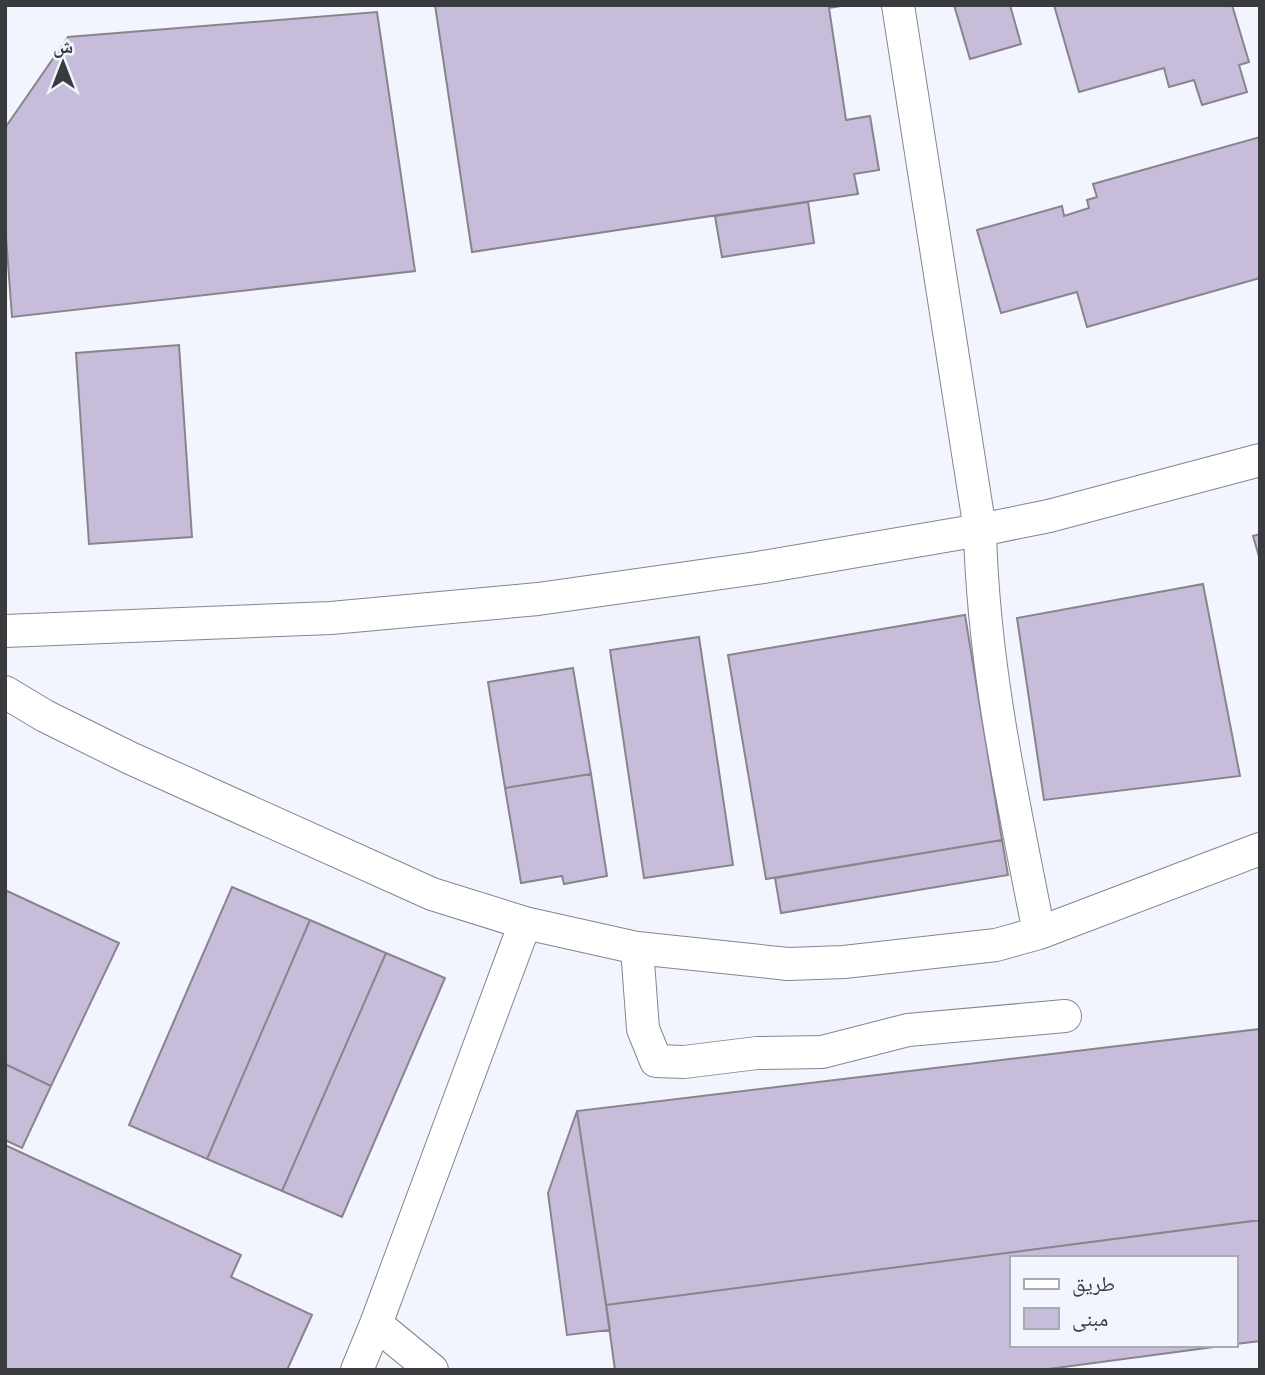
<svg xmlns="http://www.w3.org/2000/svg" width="1265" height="1375" font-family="Lora,'Noto Naskh Arabic',serif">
  <rect width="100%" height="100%" fill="#f2f5fe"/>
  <!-- building -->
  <path fill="#c7bcd9" stroke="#88858d" stroke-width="2" d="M 435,5 L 846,5 L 829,8 L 846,120 L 870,116 L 879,170 L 854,174 L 858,194 L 472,252 Z
    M 954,5 L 1010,5 L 1021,44 L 970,59 Z
    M 1054,5 L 1232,5 L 1249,62 L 1239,65 L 1247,92 L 1202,105 L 1194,80 L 1169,87 L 1164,68 L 1079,92 Z
    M 377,12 L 415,271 L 12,317 L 5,223 L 5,128 L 68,37 Z
    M 1260,137 L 1260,278 L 1087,327 L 1077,292 L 1001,313 L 977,230 L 1062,206 L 1064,216 L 1089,208 L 1087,200 L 1097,197 L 1093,184 Z
    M 808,202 L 814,243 L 722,257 L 715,216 Z
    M 179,345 L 192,537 L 89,544 L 76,353 Z
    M 1260,534 L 1260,560 L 1253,536 Z
    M 1203,584 L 1240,776 L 1044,800 L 1017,618 Z
    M 965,615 L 1002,840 L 766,879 L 728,655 Z
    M 699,637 L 733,865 L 644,878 L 610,650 Z
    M 573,668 L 591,774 L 505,788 L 488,682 Z
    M 591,774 L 607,876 L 564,884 L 562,876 L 521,883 L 505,788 Z
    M 1002,840 L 1008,875 L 781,913 L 775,878 Z
    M 232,887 L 310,920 L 207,1159 L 129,1125 Z
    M 5,890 L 119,943 L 51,1086 L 5,1064 Z
    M 310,920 L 386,953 L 282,1191 L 207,1159 Z
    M 386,953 L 445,978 L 342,1217 L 282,1191 Z
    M 1260,1029 L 1260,1220 L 606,1305 L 577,1111 Z
    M 5,1064 L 51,1086 L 22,1148 L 5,1140 Z
    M 577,1111 L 610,1330 L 567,1335 L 548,1193 Z
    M 5,1145 L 241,1255 L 231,1277 L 312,1315 L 287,1370 L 5,1370 Z
    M 1260,1220 L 1260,1341 L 1235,1344 L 1235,1258 L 1011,1258 L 1011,1345 L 1229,1345 L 1041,1370 L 615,1370 L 606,1305 Z"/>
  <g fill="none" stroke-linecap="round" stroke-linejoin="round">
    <defs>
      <path id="minor" d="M 898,5 L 980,530 C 983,666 1013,800 1039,933
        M 5,631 L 331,618 L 538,599 L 757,568 L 980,530 L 1049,516 L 1260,460
        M 5,692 L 45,716 L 130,758 L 432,894 L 525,923 L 637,948 L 788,964 L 844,962 L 996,945 L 1039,933 L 1260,849
        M 637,948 L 643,1029 L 656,1061 L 684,1062 L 757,1053 L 822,1052 L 908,1030 L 1065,1016
        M 376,1324 L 432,1370
        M 357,1370 L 376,1324 L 525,923"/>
    </defs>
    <!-- minor casing -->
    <use href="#minor" stroke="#83868e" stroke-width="34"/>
    <!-- minor -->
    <use href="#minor" stroke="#fff" stroke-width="32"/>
  </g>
  <!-- border -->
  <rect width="1265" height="1375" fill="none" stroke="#3a3b3f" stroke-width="14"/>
  <!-- legend -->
  <rect x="1010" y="1256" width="228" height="91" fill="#f2f5fe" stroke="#a8abb2" stroke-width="2"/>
  <rect x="1024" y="1279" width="35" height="10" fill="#ffffff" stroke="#a8abb2" stroke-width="2"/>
  <text x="1072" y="1291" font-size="21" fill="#3a3b3f">طريق</text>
  <rect x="1024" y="1308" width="35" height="21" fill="#c7bcd9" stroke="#a8abb2" stroke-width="2"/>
  <text x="1072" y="1326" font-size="21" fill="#3a3b3f">مبنى</text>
  <!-- north arrow -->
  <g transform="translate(63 63)" stroke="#f2f5fe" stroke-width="5" paint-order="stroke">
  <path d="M0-5L12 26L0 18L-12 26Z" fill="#3a3b3f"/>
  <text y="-10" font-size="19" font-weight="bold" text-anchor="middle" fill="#3a3b3f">ش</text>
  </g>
</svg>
